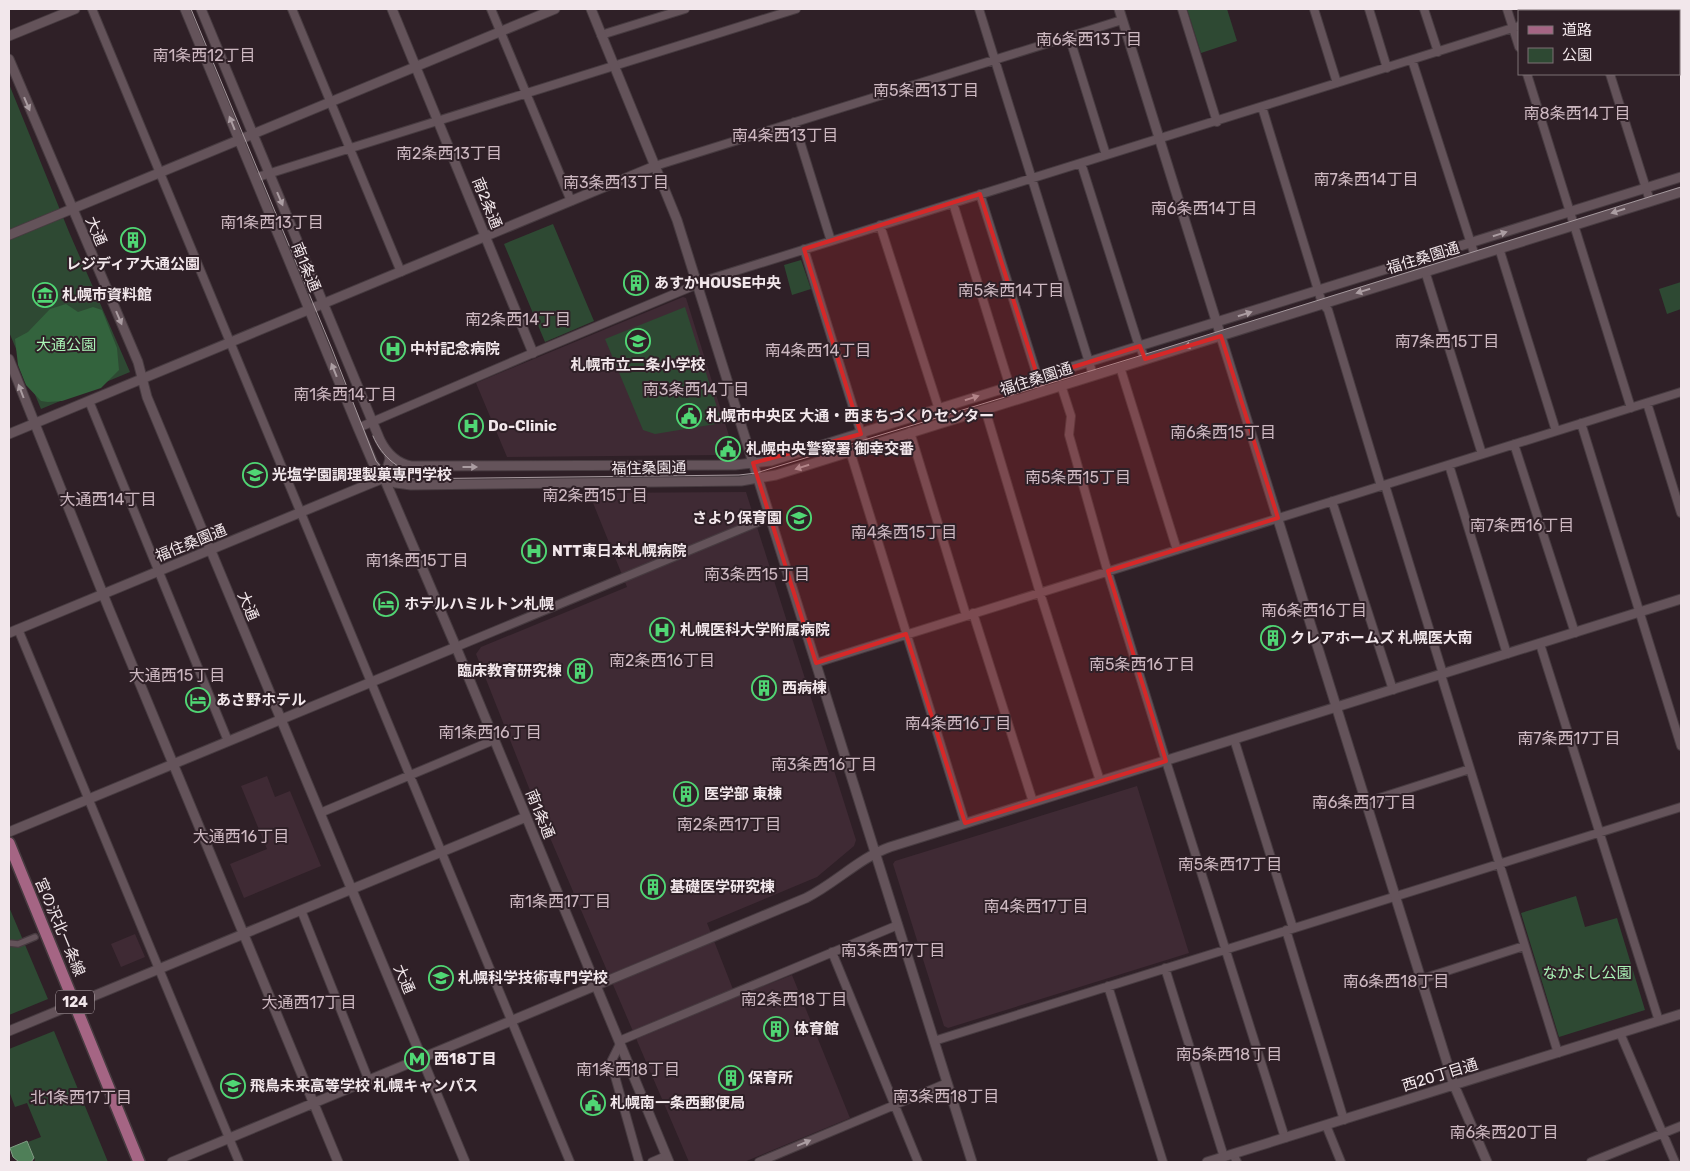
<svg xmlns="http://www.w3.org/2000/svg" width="1690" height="1171" font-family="Rubik,'Noto Sans JP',sans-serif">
  <rect width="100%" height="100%" fill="#2f2027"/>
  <!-- built -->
  <path fill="#3f2a34" d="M 683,297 L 686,298 L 730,439 L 719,455 L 507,457 L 476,383 Z
    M 746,492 L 856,840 L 854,846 L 817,877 L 707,923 L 736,997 L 792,975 L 850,1118 L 744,1162 L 689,1162 L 533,798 L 476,654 L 481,647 L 627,587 L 589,493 Z
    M 267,776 L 275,797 L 290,791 L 321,866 L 244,898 L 230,864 L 267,849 L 241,786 Z
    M 1137,786 L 1189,953 L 948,1028 L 944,1026 L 893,864 L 895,861 Z
    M 135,934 L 145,957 L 121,967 L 111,944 Z"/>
  <!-- green -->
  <path fill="#2e4933" d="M 1187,9 L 1227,9 L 1237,41 L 1201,53 Z
    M 9,84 L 69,232 L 130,372 L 41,409 L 9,332 Z
    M 553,224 L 594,321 L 545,342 L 504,244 Z
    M 801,260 L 811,289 L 792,295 L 784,265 Z
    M 1681,282 L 1681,309 L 1667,314 L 1659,289 Z
    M 685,307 L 722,423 L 655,434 L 643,430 L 605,339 Z
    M 1576,896 L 1585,927 L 1617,918 L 1645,1010 L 1559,1037 L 1521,913 Z
    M 9,907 L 48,999 L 9,1015 Z
    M 54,1031 L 108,1162 L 34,1162 L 35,1160 L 28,1142 L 41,1137 L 27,1103 L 15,1107 L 9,1091 L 9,1049 Z"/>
  <!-- forest -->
  <path fill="#33633d" d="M 66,304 L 78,312 L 93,307 L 102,310 L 117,348 L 119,370 L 101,388 L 62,401 L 48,402 L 41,401 L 26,385 L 18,365 L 15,339 L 28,332 L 50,309 Z"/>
  <!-- water -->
  <path fill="#4f7f58" stroke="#809e84" d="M 27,1141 L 34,1158 L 31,1162 L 19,1162 L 13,1157 L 10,1148 Z"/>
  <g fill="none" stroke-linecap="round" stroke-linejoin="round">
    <defs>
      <path id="pedestrian" d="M 9,943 L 18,944 L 35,937"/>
      <path id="minor" d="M 92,9 L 570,1162
        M 292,9 L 401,272
        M 491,9 L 571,201
        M 979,9 L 1093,375
        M 1182,9 L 1217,122
        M 1314,9 L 1337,83
        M 1369,9 L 1387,68
        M 1424,9 L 1438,52
        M 1507,9 L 1519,47
        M 1589,9 L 1590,11
        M 1567,11 L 1575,9
        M 601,35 L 685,9
        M 1069,36 L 1106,155
        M 1412,60 L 1475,256
        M 1527,74 L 1631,408
        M 1610,74 L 1650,201
        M 1262,107 L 1322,303 L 1328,310 L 1381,486
        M 794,122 L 831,241
        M 1081,163 L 1137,340 L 1145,359
        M 655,166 L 1122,20
        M 255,178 L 796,9
        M 980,194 L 1042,391
        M 953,203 L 1014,400
        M 880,225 L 943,422
        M 1499,248 L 1556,431
        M 804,249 L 865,446
        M 1425,271 L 1482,454
        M 1120,367 L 1177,550
        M 1061,385 L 1071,416 L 1069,435 L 1106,566 L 1166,761 L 1285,1138
        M 89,401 L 228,741
        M 1647,403 L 1681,513
        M 985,409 L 1040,593 L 1100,781
        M 1581,423 L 1681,746
        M 358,428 L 533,353 L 710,279 L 1519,26
        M 910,432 L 966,615
        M 1514,444 L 1575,633
        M 850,451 L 965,823
        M 1449,465 L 1507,654
        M 1385,485 L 1443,674
        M 1332,501 L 1393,690
        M 973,613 L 1033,802
        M 18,629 L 239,1162
        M 1540,644 L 1659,1021
        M 456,647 L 770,517
        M 816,663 L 1681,392
        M 1441,675 L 1558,1053
        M 1234,739 L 1293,928
        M 1367,802 L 1470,769
        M 320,813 L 494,740
        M 301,910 L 369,1081
        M 1286,930 L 1344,1120
        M 832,952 L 918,1162
        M 1165,968 L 1224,1157
        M 1422,979 L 1524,946
        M 1108,986 L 1163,1162
        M 1620,1033 L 1675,1162
        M 619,1041 L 898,925
        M 934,1041 L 1681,807
        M 620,1044 L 611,1062 L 639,1162
        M 1326,1125 L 1341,1162
        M 1233,1154 L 1237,1162
        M 652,1162 L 666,1156
        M 759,1162 L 947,1083
        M 1591,1162 L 1681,1126"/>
      <path id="tertiary" d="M 185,9 L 358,428 L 373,463 L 384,478 L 456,647 L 669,1162
        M 201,9 L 380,440 C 387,454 396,463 411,466 L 735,465 L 771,461 L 1681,177
        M 392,9 L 533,353
        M 591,9 L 677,220 L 972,1162
        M 1119,9 L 1454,1085 L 1487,1162
        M 9,36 L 75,9
        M 9,59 L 138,362 L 147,397 L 465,1162
        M 9,235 L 555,9
        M 9,359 L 109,609 L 338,1162
        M 9,434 L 655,166
        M 384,478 L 396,483 L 411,485 L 741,481 L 776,475 L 1681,192
        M 384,478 L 390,459 L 389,455
        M 9,633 L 369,484 L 384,478 L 404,465
        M 9,832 L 456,647
        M 9,1031 L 526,817
        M 172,1162 L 806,898 C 836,883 859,858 890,847 L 1681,599
        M 1207,1162 L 1681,1014"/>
      <path id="primary" d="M 1674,9 L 1675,11
        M 1679,23 L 1681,31
        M 9,843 L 139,1162"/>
    </defs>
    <!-- pedestrian casing -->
    <use href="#pedestrian" stroke="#473b40" stroke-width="8"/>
    <!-- minor casing -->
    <use href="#minor" stroke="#473b40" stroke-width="10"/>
    <!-- tertiary casing -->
    <use href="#tertiary" stroke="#473b40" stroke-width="11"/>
    <!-- primary casing -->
    <use href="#primary" stroke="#473b40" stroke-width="14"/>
    <!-- pedestrian -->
    <use href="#pedestrian" stroke="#64535a" stroke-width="5.5"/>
    <!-- minor -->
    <use href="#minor" stroke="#64535a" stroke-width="8"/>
    <!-- tertiary -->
    <use href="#tertiary" stroke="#64535a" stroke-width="9"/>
    <!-- primary -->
    <use href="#primary" stroke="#a56584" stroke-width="11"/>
    <!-- tram -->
    <path stroke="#a79a9f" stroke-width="1" d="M 191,9 L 332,349 L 376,461 L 386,473 L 397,479 L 739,475 L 756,473 L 1159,350 L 1681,187
      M 373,436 C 382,457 400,473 424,474"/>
  </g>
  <!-- one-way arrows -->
  <defs><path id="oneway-solid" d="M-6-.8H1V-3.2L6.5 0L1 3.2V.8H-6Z" transform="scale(1.25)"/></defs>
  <g fill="#ab9da2">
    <use href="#oneway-solid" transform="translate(27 104) rotate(67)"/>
    <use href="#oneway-solid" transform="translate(232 123) rotate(-112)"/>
    <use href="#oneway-solid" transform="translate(280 199) rotate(67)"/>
    <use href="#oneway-solid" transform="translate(1618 211) rotate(163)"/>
    <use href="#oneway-solid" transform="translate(1500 234) rotate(-17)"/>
    <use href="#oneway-solid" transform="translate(1363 291) rotate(163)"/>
    <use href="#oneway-solid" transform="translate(1245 314) rotate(-17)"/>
    <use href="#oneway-solid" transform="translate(119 318) rotate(67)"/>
    <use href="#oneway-solid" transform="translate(1191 345) rotate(164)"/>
    <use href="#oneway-solid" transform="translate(334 370) rotate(-112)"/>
    <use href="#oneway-solid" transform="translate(21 391) rotate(-111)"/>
    <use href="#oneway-solid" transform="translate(972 398) rotate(-18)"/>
    <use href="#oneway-solid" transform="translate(470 467)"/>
    <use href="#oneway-solid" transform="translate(802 467) rotate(162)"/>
    <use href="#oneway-solid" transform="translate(804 1143) rotate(-23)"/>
  </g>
  <!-- marked area -->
  <path fill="#d62828" fill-opacity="0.2" stroke="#d62828" stroke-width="4" stroke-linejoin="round" d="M 980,194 L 1038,378 L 1140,346 L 1145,359 L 1221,336 L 1278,518 L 1108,571 L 1166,761 L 965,823 L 906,634 L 816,663 L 753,463 L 861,434 L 804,249 Z"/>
  <!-- icons -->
  <defs>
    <symbol id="building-ring" viewBox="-11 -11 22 22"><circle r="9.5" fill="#2f2027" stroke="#50d674" stroke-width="1.5"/><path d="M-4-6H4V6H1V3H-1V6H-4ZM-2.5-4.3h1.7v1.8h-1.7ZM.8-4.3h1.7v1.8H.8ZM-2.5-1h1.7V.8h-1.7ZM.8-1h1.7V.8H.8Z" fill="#50d674"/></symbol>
    <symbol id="museum-ring" viewBox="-11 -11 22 22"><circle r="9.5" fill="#2f2027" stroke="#50d674" stroke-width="1.5"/><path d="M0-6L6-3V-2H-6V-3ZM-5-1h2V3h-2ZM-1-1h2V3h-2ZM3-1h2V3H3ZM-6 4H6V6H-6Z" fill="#50d674"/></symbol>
    <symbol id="school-ring" viewBox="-11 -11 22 22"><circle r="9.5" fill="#2f2027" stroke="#50d674" stroke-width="1.5"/><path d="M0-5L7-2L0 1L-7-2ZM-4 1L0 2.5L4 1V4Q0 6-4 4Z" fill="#50d674"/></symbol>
    <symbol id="hospital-ring" viewBox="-11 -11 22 22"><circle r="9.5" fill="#2f2027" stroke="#50d674" stroke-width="1.5"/><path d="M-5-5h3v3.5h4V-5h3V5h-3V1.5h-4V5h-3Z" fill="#50d674"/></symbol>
    <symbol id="civic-ring" viewBox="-11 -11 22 22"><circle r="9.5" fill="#2f2027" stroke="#50d674" stroke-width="1.5"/><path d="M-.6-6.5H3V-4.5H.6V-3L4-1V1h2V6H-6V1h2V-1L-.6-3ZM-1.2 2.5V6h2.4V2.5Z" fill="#50d674"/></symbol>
    <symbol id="university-ring" viewBox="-11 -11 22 22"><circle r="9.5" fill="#2f2027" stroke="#50d674" stroke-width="1.5"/><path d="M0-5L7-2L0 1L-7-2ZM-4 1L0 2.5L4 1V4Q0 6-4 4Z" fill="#50d674"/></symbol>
    <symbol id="hotel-ring" viewBox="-11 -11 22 22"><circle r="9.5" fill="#2f2027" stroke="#50d674" stroke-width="1.5"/><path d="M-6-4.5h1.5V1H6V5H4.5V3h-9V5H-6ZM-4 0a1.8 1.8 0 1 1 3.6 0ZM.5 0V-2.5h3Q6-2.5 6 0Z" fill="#50d674"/></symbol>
    <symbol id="metro-ring" viewBox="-11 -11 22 22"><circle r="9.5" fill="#2f2027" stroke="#50d674" stroke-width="1.5"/><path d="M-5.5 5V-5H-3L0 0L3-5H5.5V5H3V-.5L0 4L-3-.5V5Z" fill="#50d674"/></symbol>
  </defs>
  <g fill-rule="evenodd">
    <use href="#building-ring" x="119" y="226" width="28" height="28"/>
    <use href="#building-ring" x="622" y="269" width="28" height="28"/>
    <use href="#museum-ring" x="31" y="281" width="28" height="28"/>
    <use href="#school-ring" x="624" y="327" width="28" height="28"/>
    <use href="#hospital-ring" x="379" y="335" width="28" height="28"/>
    <use href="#civic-ring" x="675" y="402" width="28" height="28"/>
    <use href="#hospital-ring" x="457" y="412" width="28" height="28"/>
    <use href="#civic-ring" x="714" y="435" width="28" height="28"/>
    <use href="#university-ring" x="241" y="461" width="28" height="28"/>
    <use href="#school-ring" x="785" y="504" width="28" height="28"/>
    <use href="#hospital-ring" x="520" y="537" width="28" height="28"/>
    <use href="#hotel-ring" x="372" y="590" width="28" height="28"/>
    <use href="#hospital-ring" x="648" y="616" width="28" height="28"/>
    <use href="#building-ring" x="1259" y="624" width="28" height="28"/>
    <use href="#building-ring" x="566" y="657" width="28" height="28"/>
    <use href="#building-ring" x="750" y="674" width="28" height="28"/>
    <use href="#hotel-ring" x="184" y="686" width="28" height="28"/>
    <use href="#building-ring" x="672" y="780" width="28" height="28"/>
    <use href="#building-ring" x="639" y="873" width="28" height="28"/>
    <use href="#university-ring" x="427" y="964" width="28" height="28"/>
    <use href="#building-ring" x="762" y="1015" width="28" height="28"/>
    <use href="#metro-ring" x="403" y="1045" width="28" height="28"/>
    <use href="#building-ring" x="717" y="1064" width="28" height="28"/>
    <use href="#school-ring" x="219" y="1072" width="28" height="28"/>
    <use href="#civic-ring" x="579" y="1089" width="28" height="28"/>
  </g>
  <g text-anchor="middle" stroke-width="4" stroke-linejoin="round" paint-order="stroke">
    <!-- shield labels -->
    <rect fill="#2f2027" stroke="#b8abb0" stroke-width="1" x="56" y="990.5" width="38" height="23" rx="4"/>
    <g font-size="14" font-weight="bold" fill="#f2e7eb">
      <text x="75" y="1007">124</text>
    </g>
    <!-- street labels -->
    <g font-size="15" fill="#f2e7eb" stroke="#2f2027">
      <text transform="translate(487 203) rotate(68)" y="5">南2条通</text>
      <text transform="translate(96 231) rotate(67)" y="5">大通</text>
      <text transform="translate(1423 258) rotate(-17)" y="5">福住桑園通</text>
      <text transform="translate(306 267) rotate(68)" y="5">南1条通</text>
      <text transform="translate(1036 379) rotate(-18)" y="5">福住桑園通</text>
      <text transform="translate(649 468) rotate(-1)" y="5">福住桑園通</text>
      <text transform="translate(191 543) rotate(-22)" y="5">福住桑園通</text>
      <text transform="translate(248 606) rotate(67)" y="5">大通</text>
      <text transform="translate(540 814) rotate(68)" y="5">南1条通</text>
      <text transform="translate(60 927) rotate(67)" y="5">宮の沢北一条線</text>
      <text transform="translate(404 979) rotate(67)" y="5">大通</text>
      <text transform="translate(1440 1075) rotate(-17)" y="5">西20丁目通</text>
    </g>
    <!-- poi labels -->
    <g font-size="15" font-weight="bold" fill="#f2e7eb" stroke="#2f2027" text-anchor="start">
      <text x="133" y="269" text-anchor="middle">レジディア大通公園</text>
      <text x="654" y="288">あすかHOUSE中央</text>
      <text x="62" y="300">札幌市資料館</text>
      <text x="410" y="354">中村記念病院</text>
      <text x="638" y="370" text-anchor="middle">札幌市立二条小学校</text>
      <text x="706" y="421">札幌市中央区 大通・西まちづくりセンター</text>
      <text x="488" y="431">Do-Clinic</text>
      <text x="746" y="454">札幌中央警察署 御幸交番</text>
      <text x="272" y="480">光塩学園調理製菓専門学校</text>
      <text x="782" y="523" text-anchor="end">さより保育園</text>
      <text x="552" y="556">NTT東日本札幌病院</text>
      <text x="404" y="609">ホテルハミルトン札幌</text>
      <text x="680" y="635">札幌医科大学附属病院</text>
      <text x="1290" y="643">クレアホームズ 札幌医大南</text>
      <text x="562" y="676" text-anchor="end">臨床教育研究棟</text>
      <text x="782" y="693">西病棟</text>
      <text x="216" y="705">あさ野ホテル</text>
      <text x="704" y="799">医学部 東棟</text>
      <text x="670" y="892">基礎医学研究棟</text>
      <text x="458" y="983">札幌科学技術専門学校</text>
      <text x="794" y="1034">体育館</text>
      <text x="434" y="1064">西18丁目</text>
      <text x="748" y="1083">保育所</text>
      <text x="250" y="1091">飛鳥未来高等学校 札幌キャンパス</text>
      <text x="610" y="1108">札幌南一条西郵便局</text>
    </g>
    <!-- park labels -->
    <g font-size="15" fill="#a9f2b5" stroke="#2f2027">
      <text x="66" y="350">大通公園</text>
      <text x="1587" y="978">なかよし公園</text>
    </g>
    <!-- neighbourhood labels -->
    <g font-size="16" fill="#cdb8c1" stroke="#2f2027">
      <text x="1089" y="45">南6条西13丁目</text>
      <text x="204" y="61">南1条西12丁目</text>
      <text x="926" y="96">南5条西13丁目</text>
      <text x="1577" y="119">南8条西14丁目</text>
      <text x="785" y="141">南4条西13丁目</text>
      <text x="449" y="159">南2条西13丁目</text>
      <text x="1366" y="185">南7条西14丁目</text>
      <text x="616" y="188">南3条西13丁目</text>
      <text x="1204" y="214">南6条西14丁目</text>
      <text x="272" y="228">南1条西13丁目</text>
      <text x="1011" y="296">南5条西14丁目</text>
      <text x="518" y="325">南2条西14丁目</text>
      <text x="1447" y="347">南7条西15丁目</text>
      <text x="818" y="356">南4条西14丁目</text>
      <text x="696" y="395">南3条西14丁目</text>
      <text x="345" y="400">南1条西14丁目</text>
      <text x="1223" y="438">南6条西15丁目</text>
      <text x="1078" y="483">南5条西15丁目</text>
      <text x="595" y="501">南2条西15丁目</text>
      <text x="108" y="505">大通西14丁目</text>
      <text x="1522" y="531">南7条西16丁目</text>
      <text x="904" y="538">南4条西15丁目</text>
      <text x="417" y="566">南1条西15丁目</text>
      <text x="757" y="580">南3条西15丁目</text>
      <text x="1314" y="616">南6条西16丁目</text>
      <text x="662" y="666">南2条西16丁目</text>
      <text x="1142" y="670">南5条西16丁目</text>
      <text x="177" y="681">大通西15丁目</text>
      <text x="958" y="729">南4条西16丁目</text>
      <text x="490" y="738">南1条西16丁目</text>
      <text x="1569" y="744">南7条西17丁目</text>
      <text x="824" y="770">南3条西16丁目</text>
      <text x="1364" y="808">南6条西17丁目</text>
      <text x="729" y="830">南2条西17丁目</text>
      <text x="241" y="842">大通西16丁目</text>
      <text x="1230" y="870">南5条西17丁目</text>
      <text x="560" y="907">南1条西17丁目</text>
      <text x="1036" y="912">南4条西17丁目</text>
      <text x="893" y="956">南3条西17丁目</text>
      <text x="1396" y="987">南6条西18丁目</text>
      <text x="794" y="1005">南2条西18丁目</text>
      <text x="309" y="1008">大通西17丁目</text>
      <text x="1229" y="1060">南5条西18丁目</text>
      <text x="628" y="1075">南1条西18丁目</text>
      <text x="946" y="1102">南3条西18丁目</text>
      <text x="81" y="1103">北1条西17丁目</text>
      <text x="1504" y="1138">南6条西20丁目</text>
    </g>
  </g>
  <!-- border -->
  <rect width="1690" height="1171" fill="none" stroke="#f2e7eb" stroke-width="20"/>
  <!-- legend -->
  <rect x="1518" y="10" width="162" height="65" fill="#2f2027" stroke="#7d7075"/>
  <rect x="1528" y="26" width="25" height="8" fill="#a56584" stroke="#7d7075"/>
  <text x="1562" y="35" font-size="15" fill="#f2e7eb">道路</text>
  <rect x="1528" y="48" width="25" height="15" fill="#2e4933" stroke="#7d7075"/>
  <text x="1562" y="60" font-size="15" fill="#f2e7eb">公園</text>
</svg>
